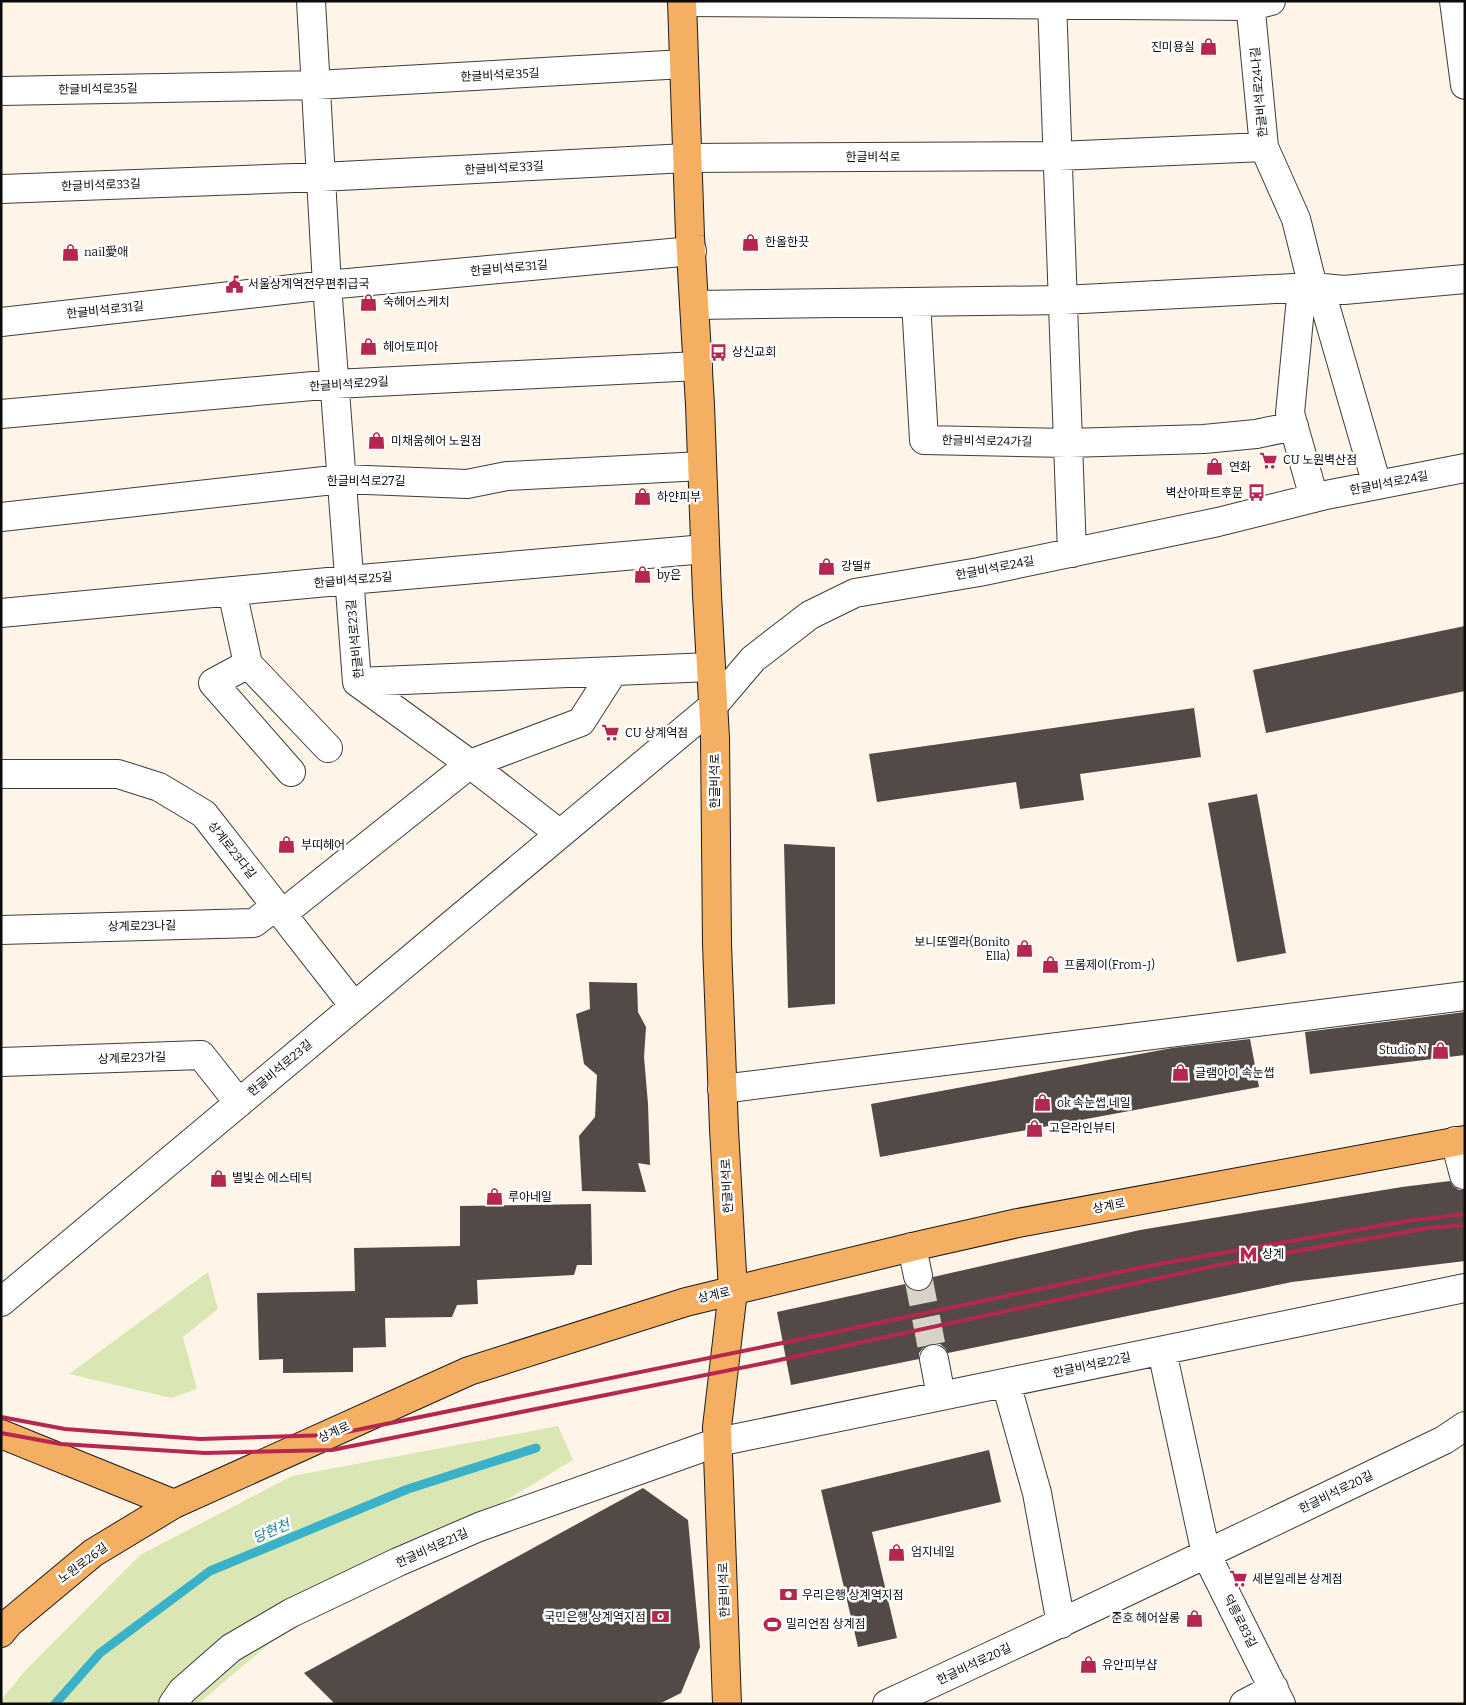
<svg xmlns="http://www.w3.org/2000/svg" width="1466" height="1705" font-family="Bitter,'Noto Sans KR',serif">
  <rect width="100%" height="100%" fill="#fef5e8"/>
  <!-- green -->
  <path fill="#dae7b4" d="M 208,1272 L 218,1309 L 183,1337 L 197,1389 L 171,1398 L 69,1374 Z
    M 558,1426 L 573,1460 L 269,1644 L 198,1704 L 1,1704 L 1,1700 L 25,1671 L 140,1555 L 292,1476 Z"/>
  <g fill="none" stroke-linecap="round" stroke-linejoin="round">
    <!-- stream -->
    <path stroke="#38b1c9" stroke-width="9" d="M 55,1704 L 100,1653 L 210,1571 L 408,1489 L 536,1448"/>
  </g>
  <!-- building -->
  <path fill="#534947" d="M 1465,626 L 1465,691 L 1266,733 L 1253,670 Z
    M 1194,708 L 1201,757 L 1080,774 L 1084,800 L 1020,809 L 1016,782 L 877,802 L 869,754 Z
    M 1257,794 L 1286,953 L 1237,962 L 1208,803 Z
    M 784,844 L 835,847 L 835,1004 L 788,1008 Z
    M 589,982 L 637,983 L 638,1012 L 646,1027 L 644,1057 L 648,1104 L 650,1165 L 638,1163 L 646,1192 L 582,1191 L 579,1136 L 595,1117 L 597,1075 L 584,1064 L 576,1014 L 590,1009 Z
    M 1465,1012 L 1465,1055 L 1310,1074 L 1305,1032 Z
    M 1250,1039 L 1259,1087 L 880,1157 L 871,1104 L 1172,1048 Z
    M 1450,1181 L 1453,1186 L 1459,1190 L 1465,1190 L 1465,1261 L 1292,1282 L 948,1353 L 945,1348 L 940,1344 L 931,1344 L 923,1348 L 919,1353 L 919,1359 L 791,1385 L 777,1312 L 905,1284 L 913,1291 L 922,1291 L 929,1287 L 933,1277 L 1140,1230 L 1402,1187 Z
    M 591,1204 L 592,1265 L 577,1265 L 574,1275 L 477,1280 L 478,1304 L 457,1305 L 452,1317 L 385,1318 L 386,1347 L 353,1348 L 353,1372 L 283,1373 L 283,1359 L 259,1360 L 257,1293 L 355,1291 L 354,1248 L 460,1246 L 460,1206 Z
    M 989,1450 L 1001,1502 L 872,1532 L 897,1638 L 858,1647 L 821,1490 Z
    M 643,1488 L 688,1520 L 700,1647 L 681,1693 L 659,1704 L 335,1704 L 304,1673 Z"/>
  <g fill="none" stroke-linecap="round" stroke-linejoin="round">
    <!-- minor-tunnel -->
    <path stroke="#d9d2c7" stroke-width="28" stroke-dasharray="28 14" stroke-linecap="butt" d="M 918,1276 L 934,1359"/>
    <defs>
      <path id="minor" d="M 311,1 L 327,285 L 357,682 L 470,764 L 560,834
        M 1052,1 L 1072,553
        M 1250,1 L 1264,147 L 1296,219 L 1313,287
        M 1454,1 L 1465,85
        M 682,2 L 1251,6 L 1271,1
        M 1,91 L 316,85 L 684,64
        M 1,189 L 321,177 L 687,158 L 1058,156 L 1264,147
        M 1302,287 L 1290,413 L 1314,498
        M 1320,288 L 1377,485
        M 916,302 L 924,440 L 1068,443 L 1204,439 L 1256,434 L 1294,426
        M 695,305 L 1063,300 L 1313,287 L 1344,290 L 1465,279
        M 1,322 L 327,285 L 692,251
        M 1,414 L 335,384 L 698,366
        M 1,517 L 342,479 L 467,484 L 507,476 L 702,466
        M 232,591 L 248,664 L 328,748
        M 1,613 L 349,580 L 705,549
        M 248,664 L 213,683 L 291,772
        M 357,682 L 711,667
        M 1,774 L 118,774 L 159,787 L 204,814 L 354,1006
        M 282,914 L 470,764 L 581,722 L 613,672
        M 1,930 L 254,923 L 276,906
        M 1,1062 L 201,1055 L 239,1103
        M 722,1089 L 1465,996
        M 1455,1141 L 1464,1175
        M 912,1247 L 918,1276
        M 1,1302 L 713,706 L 753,659 L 810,615 L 855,593 L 979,572 L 1218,522 L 1326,495 L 1465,468
        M 1162,1351 L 1206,1554 L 1281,1704
        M 934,1359 L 941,1396
        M 1006,1383 L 1037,1493 L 1061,1624
        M 173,1704 L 182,1691 L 231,1648 L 291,1613 L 398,1562 L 479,1527 L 718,1442 L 1465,1288
        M 887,1704 C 1074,1618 1259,1529 1444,1440 L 1465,1426
        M 1244,1704 L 1274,1688"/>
      <path id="major" d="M 682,1 L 690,236 L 700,405 L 707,595 L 715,738 L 717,944 L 724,1129 L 733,1291 L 717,1427 L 727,1704
        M 1,1434 L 174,1504
        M 1,1633 L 9,1623 L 93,1553 L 174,1504 L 469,1371 L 686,1302 L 912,1247 L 1018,1223 L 1465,1140"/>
    </defs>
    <!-- minor casing -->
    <use href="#minor" stroke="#3d3d3d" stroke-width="30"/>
    <!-- major casing -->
    <use href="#major" stroke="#1b1b1b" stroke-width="30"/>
    <!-- minor -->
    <use href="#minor" stroke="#fff" stroke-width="28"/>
    <!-- major -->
    <use href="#major" stroke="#f5af62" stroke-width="28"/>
    <!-- rail -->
    <path stroke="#b5274f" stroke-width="4" d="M 1,1417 L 65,1429 L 200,1439 L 332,1435 L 797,1340 L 1153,1265 L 1407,1221 L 1465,1214
      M 1,1433 L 61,1444 L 205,1453 L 332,1450 L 770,1362 L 1224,1264 L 1428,1228 L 1465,1225"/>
  </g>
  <!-- icons -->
  <defs>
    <symbol id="shop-bare" viewBox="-9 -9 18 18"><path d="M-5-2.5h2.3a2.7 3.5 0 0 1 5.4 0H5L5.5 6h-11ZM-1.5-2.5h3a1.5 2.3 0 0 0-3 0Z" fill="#b5274f" stroke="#fff" stroke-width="2.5" paint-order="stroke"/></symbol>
    <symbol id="civic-bare" viewBox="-9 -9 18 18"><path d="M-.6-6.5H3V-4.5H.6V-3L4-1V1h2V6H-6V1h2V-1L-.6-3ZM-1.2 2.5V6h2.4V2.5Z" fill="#b5274f" stroke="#fff" stroke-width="2.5" paint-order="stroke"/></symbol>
    <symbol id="bus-bare" viewBox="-9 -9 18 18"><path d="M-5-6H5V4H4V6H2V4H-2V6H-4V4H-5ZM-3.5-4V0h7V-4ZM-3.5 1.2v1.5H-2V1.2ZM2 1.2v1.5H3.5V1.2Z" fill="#b5274f" stroke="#fff" stroke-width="2.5" paint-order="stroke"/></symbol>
    <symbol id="supermarket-bare" viewBox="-9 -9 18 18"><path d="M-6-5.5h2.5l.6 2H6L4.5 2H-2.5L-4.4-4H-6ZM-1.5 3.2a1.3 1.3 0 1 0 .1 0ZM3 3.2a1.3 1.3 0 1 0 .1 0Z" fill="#b5274f" stroke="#fff" stroke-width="2.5" paint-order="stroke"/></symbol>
    <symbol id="metro-bare" viewBox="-9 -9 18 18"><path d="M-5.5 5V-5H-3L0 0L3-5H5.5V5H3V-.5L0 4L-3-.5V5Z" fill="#b5274f" stroke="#fff" stroke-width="2.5" paint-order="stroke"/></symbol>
    <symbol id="bank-bare" viewBox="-9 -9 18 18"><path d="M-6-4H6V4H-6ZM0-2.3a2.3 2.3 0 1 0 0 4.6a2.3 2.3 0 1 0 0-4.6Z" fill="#b5274f" stroke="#fff" stroke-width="2.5" paint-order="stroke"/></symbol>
    <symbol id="stadium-bare" viewBox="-9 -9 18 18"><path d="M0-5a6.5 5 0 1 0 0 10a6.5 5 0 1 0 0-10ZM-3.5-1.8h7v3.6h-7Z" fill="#b5274f" stroke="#fff" stroke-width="2.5" paint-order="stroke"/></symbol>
  </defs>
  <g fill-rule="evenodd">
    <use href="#shop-bare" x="1196" y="34" width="25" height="25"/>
    <use href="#shop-bare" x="738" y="230" width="25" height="25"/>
    <use href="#shop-bare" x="58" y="240" width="25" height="25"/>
    <use href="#civic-bare" x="222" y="272" width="25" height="25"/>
    <use href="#shop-bare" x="356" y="290" width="25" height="25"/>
    <use href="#shop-bare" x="356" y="334" width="25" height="25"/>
    <use href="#bus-bare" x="706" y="340" width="25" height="25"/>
    <use href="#shop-bare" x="364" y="428" width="25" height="25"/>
    <use href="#supermarket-bare" x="1256" y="448" width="25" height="25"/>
    <use href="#shop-bare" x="1202" y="454" width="25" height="25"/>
    <use href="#bus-bare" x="1244" y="480" width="25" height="25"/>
    <use href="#shop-bare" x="630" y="484" width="25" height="25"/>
    <use href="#shop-bare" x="814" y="554" width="25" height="25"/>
    <use href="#shop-bare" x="630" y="562" width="25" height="25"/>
    <use href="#supermarket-bare" x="598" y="720" width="25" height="25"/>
    <use href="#shop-bare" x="274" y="832" width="25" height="25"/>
    <use href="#shop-bare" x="1012" y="936" width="25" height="25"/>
    <use href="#shop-bare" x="1038" y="952" width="25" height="25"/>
    <use href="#shop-bare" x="1428" y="1038" width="25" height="25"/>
    <use href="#shop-bare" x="1168" y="1060" width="25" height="25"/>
    <use href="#shop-bare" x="1030" y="1090" width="25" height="25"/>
    <use href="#shop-bare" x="1022" y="1116" width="25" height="25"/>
    <use href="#shop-bare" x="206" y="1166" width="25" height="25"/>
    <use href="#shop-bare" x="482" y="1184" width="25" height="25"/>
    <use href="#metro-bare" x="1236" y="1242" width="25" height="25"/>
    <use href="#shop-bare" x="884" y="1540" width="25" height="25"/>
    <use href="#supermarket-bare" x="1226" y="1566" width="25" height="25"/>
    <use href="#bank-bare" x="776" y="1582" width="25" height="25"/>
    <use href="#bank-bare" x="648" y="1604" width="25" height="25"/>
    <use href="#shop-bare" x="1182" y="1606" width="25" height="25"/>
    <use href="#stadium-bare" x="760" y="1612" width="25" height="25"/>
    <use href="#shop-bare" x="1076" y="1652" width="25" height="25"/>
  </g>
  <g text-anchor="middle" stroke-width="5" stroke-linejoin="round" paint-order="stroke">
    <!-- poi labels -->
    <g font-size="12" fill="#0a0a0a" stroke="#fff" text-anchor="start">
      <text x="1195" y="51" text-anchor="end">진미용실</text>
      <text x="765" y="246">한올한끗</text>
      <text x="84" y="256">nail愛애</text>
      <text x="248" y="288">서울상계역전우편취급국</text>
      <text x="383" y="306">숙헤어스케치</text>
      <text x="383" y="351">헤어토피아</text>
      <text x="732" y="356">상신교회</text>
      <text x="391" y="445">미채움헤어 노원점</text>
      <text x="1283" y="464">CU 노원벽산점</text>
      <text x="1229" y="471">연화</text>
      <text x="1243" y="497" text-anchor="end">벽산아파트후문</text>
      <text x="657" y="501">하얀피부</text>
      <text x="841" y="570">강띨#</text>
      <text x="657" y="579">by은</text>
      <text x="625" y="737">CU 상계역점</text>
      <text x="301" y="849">부띠헤어</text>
      <text x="1010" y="946" text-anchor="end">보니또엘라(Bonito<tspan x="1010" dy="14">Ella)</tspan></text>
      <text x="1064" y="969">프롬제이(From-J)</text>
      <text x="1427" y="1054" text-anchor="end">Studio N</text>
      <text x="1195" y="1077">글램아이 속눈썹</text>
      <text x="1057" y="1107">ok 속눈썹.네일</text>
      <text x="1049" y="1132">고은라인뷰티</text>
      <text x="232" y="1182">별빛손 에스테틱</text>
      <text x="508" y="1201">루아네일</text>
      <text x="1262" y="1258">상계</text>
      <text x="911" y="1556">엄지네일</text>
      <text x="1252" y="1583">세븐일레븐 상계점</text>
      <text x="802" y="1599">우리은행 상계역지점</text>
      <text x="646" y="1621" text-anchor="end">국민은행 상계역지점</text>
      <text x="1180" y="1622" text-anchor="end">준호 헤어살롱</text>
      <text x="786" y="1628">밀리언짐 상계점</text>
      <text x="1102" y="1669">유안피부샵</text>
    </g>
    <!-- street labels -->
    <g font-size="12" fill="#0a0a0a" stroke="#fff">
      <text transform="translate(500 75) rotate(-3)" y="4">한글비석로35길</text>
      <text transform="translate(98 89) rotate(-1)" y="4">한글비석로35길</text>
      <text transform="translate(1259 92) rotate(-95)" y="4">한글비석로24나길</text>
      <text x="873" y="161">한글비석로</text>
      <text transform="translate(504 168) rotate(-3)" y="4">한글비석로33길</text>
      <text transform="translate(101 185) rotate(-2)" y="4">한글비석로33길</text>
      <text transform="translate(509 268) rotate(-5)" y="4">한글비석로31길</text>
      <text transform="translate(105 310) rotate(-6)" y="4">한글비석로31길</text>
      <text transform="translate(349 384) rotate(-4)" y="4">한글비석로29길</text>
      <text transform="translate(987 441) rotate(1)" y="4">한글비석로24가길</text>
      <text x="366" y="485">한글비석로27길</text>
      <text transform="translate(1389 483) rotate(-11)" y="4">한글비석로24길</text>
      <text transform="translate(995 568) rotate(-11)" y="4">한글비석로24길</text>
      <text transform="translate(353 580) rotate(-5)" y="4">한글비석로25길</text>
      <text transform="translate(355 639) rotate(-96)" y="4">한글비석로23길</text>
      <text transform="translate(715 781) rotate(-90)" y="4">한글비석로</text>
      <text transform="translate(232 850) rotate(52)" y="4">상계로23다길</text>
      <text transform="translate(142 926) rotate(-1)" y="4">상계로23나길</text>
      <text transform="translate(132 1058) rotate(-2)" y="4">상계로23가길</text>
      <text transform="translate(280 1068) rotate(-40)" y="4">한글비석로23길</text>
      <text transform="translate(727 1186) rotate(-93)" y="4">한글비석로</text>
      <text transform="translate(1109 1206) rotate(-11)" y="4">상계로</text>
      <text transform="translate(714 1295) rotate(-13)" y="4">상계로</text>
      <text transform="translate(1092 1365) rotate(-12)" y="4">한글비석로22길</text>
      <text transform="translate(334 1432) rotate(-24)" y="4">상계로</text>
      <text transform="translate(1336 1492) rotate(-26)" y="4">한글비석로20길</text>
      <text transform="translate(432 1548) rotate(-24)" y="4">한글비석로21길</text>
      <text transform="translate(83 1563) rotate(-37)" y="4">노원로26길</text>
      <text transform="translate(724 1590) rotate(-92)" y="4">한글비석로</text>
      <text transform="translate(1240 1621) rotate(63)" y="4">덕릉로83길</text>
      <text transform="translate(974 1664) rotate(-25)" y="4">한글비석로20길</text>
    </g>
    <!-- water labels -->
    <g font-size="14" font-style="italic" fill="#197e97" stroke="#fff">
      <text transform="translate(271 1531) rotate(-23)" y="5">당현천</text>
    </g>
  </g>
  <!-- border -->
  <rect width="1466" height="1705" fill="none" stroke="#0a0a0a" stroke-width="5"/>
</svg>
